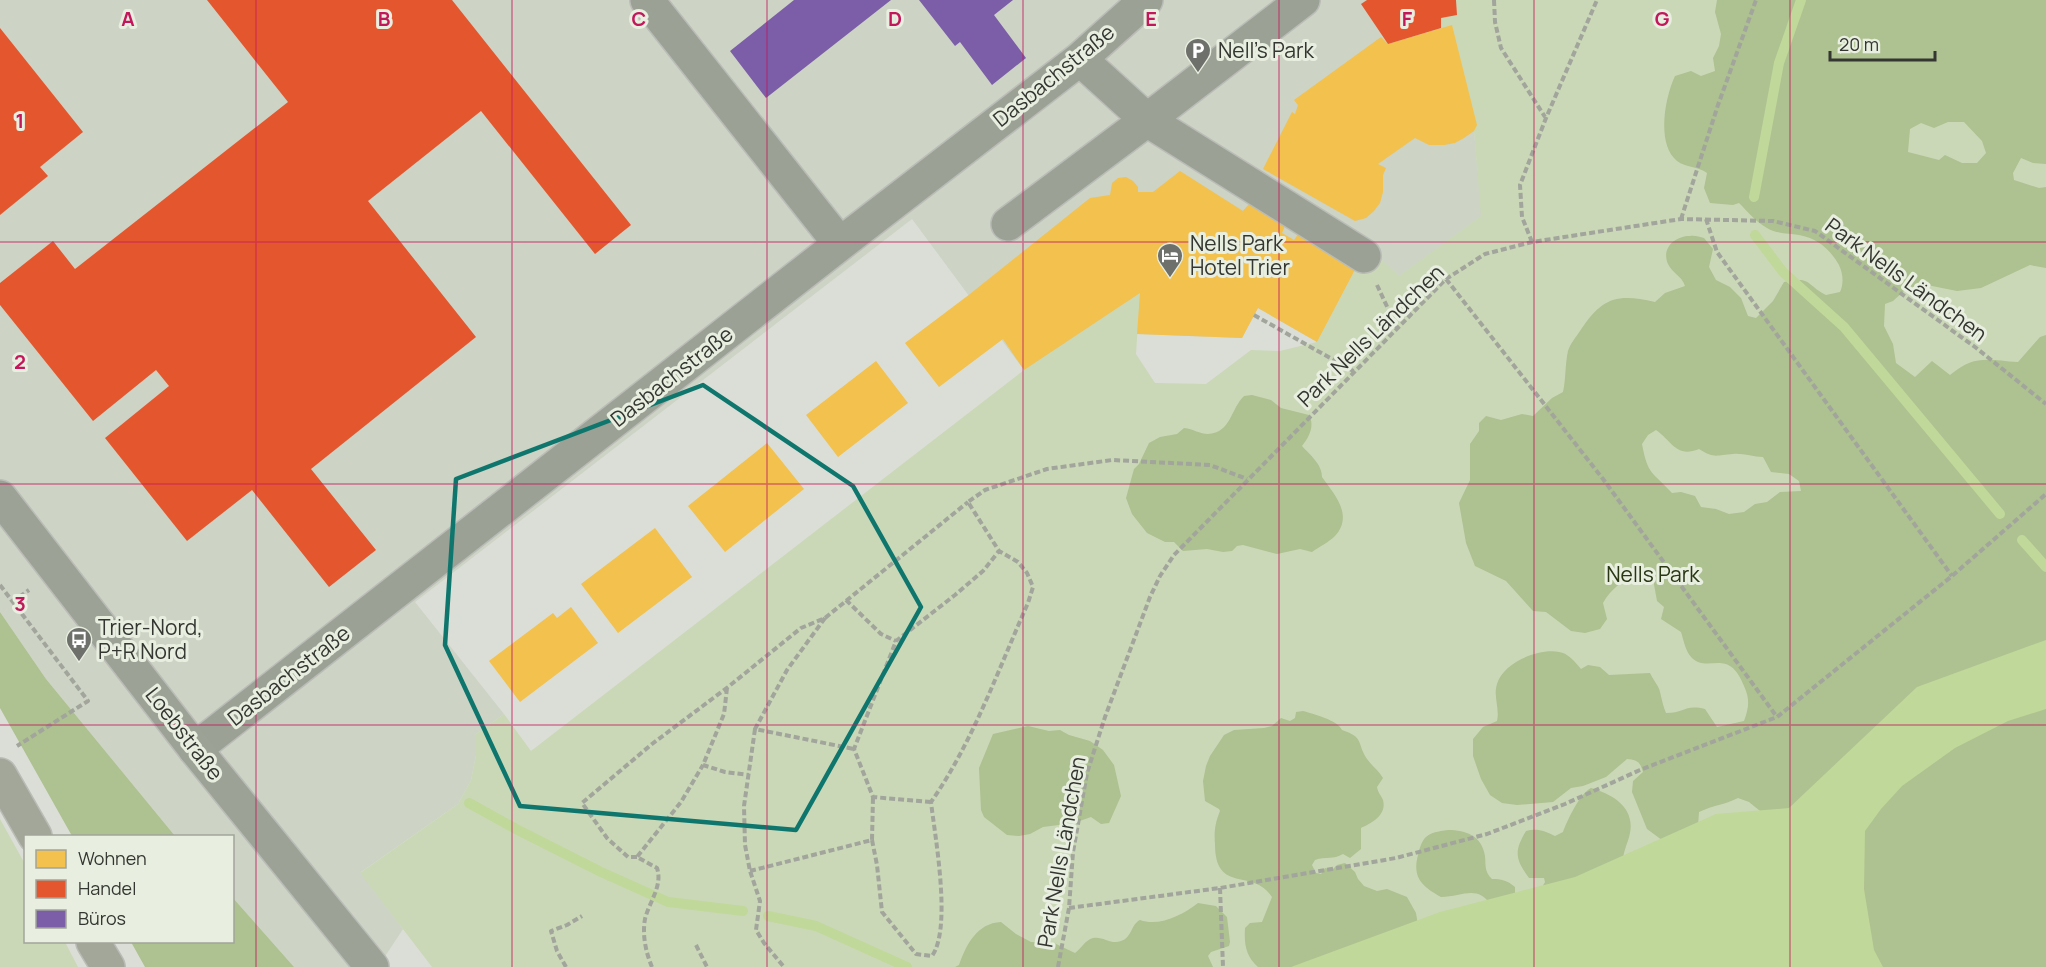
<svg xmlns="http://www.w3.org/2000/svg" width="2046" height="967" font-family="Manrope,sans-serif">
  <rect width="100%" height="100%" fill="#dbded6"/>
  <!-- built -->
  <path fill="#cdd3c5" d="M 0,0 L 1456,0 L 1457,15 L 1452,25 L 1477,125 L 1474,131 L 1482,216 L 1399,277 L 1370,249 L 1358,264 L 1317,342 L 1258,308 L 1242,338 L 1137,334 L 1024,370 L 912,219 L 415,602 L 504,714 L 476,734 L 476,755 L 471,780 L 458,804 L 361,872 L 403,929 L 378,967 L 294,967 L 233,898 L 232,836 L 175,836 L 46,679 L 0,612 Z"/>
  <!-- green -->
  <path fill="#cad8b7" d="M 1456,0 L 2046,0 L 2046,967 L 432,967 L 360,873 L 458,804 L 471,780 L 476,755 L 476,734 L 504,714 L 531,751 L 1024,370 L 1140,293 L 1136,354 L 1155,383 L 1206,384 L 1251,350 L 1280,351 L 1317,342 L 1358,264 L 1370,249 L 1399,276 L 1481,216 L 1474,131 L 1441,28 L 1441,18 L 1457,15 Z
    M 0,819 L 25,864 L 26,942 L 65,942 L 78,967 L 0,967 Z"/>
  <!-- forest -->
  <path fill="#aec190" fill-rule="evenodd" d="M 1717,0 L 2046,0 L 2046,164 L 2033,163 L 2021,158 L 2013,173 L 2014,180 L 2039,188 L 2046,187 L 2046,268 L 2030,265 L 1981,288 L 1957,291 L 1927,285 L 1904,291 L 1893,301 L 1885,304 L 1884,326 L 1893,344 L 1896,363 L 1915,377 L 1932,361 L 1950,375 C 1975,354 1988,360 2018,362 L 2040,337 L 2046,335 L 2046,967 L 1825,967 L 1765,815 L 1749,802 L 1738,798 C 1724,805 1714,805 1699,812 L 1698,826 L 1666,843 L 1647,829 L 1632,792 L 1633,781 L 1643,772 C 1640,762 1638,760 1627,759 L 1606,777 L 1583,786 L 1571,788 L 1553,802 L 1517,805 L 1502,803 L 1490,795 L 1481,779 L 1473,756 L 1473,739 L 1483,727 L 1497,721 C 1500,708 1493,697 1497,684 C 1503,663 1538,648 1559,652 C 1568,653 1575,662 1581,669 L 1588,665 L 1600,667 L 1609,675 L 1650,673 C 1653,680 1659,686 1660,692 C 1662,700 1663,706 1666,713 C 1685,713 1685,704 1705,709 L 1717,727 L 1744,721 C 1749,707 1750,699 1744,686 C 1728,646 1709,674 1692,658 C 1685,651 1684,641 1681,632 L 1661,619 L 1664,607 L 1657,601 L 1653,579 L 1642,569 L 1631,572 C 1622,584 1610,589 1603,603 L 1607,619 L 1600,629 L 1585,633 L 1571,631 L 1546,612 L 1533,611 L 1506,581 L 1475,566 L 1466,543 L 1459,503 L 1470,480 L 1470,444 L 1479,431 L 1479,423 L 1486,416 L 1501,420 L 1522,414 L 1533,416 L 1552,398 L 1563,392 C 1566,378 1565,364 1568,351 C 1570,344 1576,337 1580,331 C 1602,298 1616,293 1655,302 L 1665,293 L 1685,286 C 1682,276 1672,273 1668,264 C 1661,248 1675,236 1690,236 C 1694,235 1700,237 1704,238 L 1713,249 L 1709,267 L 1716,280 L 1730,287 L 1741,298 L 1748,316 L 1756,318 L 1773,301 L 1784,282 C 1812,276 1805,284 1826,295 L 1840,292 C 1844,283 1843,274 1839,265 C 1830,249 1817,238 1799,235 C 1788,233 1777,234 1767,228 C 1755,221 1748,212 1739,203 L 1733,205 L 1710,203 L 1704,188 L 1707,173 C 1698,166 1686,168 1677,161 C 1656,144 1665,97 1675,76 L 1691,71 L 1701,76 L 1715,71 L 1713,58 L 1719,46 L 1721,34 L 1715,12 ZM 1948,122 L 1964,122 L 1982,141 L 1986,153 L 1977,163 L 1962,163 L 1945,155 L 1939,160 L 1908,152 L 1910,129 L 1921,123 L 1934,128 ZM 1656,430 C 1673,442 1676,458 1699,449 C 1715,459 1716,455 1733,454 C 1743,453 1753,457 1763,457 L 1771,472 L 1789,474 L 1799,481 L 1801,491 L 1780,492 L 1767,502 L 1755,504 L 1744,512 L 1729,514 L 1716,509 L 1701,507 L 1695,496 L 1681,492 L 1672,493 C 1652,471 1648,476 1642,444 L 1648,435 Z
    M 1252,395 L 1271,400 L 1281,408 L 1309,415 C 1315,426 1309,437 1302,446 C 1310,455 1322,464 1322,477 C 1334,494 1354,515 1335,536 C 1329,542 1319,547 1312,552 L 1300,549 L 1277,554 L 1243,545 L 1237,546 L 1232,551 L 1223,552 L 1207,549 L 1183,551 L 1174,542 L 1165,542 L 1147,533 L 1132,514 L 1126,498 L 1134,469 L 1139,464 L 1149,443 L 1160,437 L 1177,434 L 1184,428 C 1193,429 1200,434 1208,434 C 1231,433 1231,408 1244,396 Z
    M 0,612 L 46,679 L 175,836 L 72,836 L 0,708 Z
    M 1303,711 C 1313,714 1338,720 1342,730 C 1365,738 1356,742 1367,759 C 1372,766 1379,771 1383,778 L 1377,787 C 1378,793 1381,795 1383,800 C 1387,815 1372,823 1361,828 L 1361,849 L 1350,858 L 1343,854 C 1333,860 1326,856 1315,860 L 1312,865 L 1316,873 L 1321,874 L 1325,868 L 1332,870 L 1337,865 L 1345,863 L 1355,872 L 1358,879 L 1364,886 L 1377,891 L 1387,889 L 1407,897 L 1416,913 L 1418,925 L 1384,967 L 1258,967 C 1246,956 1244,945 1245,928 L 1250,923 L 1262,922 L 1272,897 C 1253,867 1215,895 1215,844 C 1214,832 1215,823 1220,811 L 1219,809 L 1205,801 L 1203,781 L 1206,766 L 1210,756 L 1224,735 L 1234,730 L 1264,728 L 1272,726 L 1281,718 L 1290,721 L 1295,718 L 1296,712 Z
    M 1028,726 L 1049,731 L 1060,730 L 1069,735 L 1090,741 L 1103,750 L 1114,765 L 1121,796 L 1109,823 L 1101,824 L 1091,817 L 1074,823 L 1043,827 L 1030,834 L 1019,836 L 1007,835 L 984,817 L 981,810 L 979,768 L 993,734 Z
    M 1591,788 C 1612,794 1635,807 1630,833 C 1628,843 1623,851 1623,861 L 1540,891 L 1545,882 L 1544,878 L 1529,878 C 1515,859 1514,851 1526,831 C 1537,828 1545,831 1555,836 L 1563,832 C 1567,821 1580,793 1591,788 Z
    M 1448,830 C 1466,830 1482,836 1485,856 C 1486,866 1484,871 1492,879 C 1501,879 1507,880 1515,887 L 1515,896 L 1491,905 C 1477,884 1462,897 1441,897 C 1422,886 1412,878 1418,855 C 1423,835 1427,833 1448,830 Z
    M 233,898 L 294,967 L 145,967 L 131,942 L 232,942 Z
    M 1198,903 L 1216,906 L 1227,917 L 1230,942 L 1229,946 L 1211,952 L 1208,956 L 1213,967 L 955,967 L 959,965 C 966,945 977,923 1001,922 L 1016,934 L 1031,942 L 1054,943 L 1075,953 C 1081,949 1085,940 1093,938 C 1103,936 1111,945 1121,941 C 1132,938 1131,924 1140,920 C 1159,927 1183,915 1198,903 Z"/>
  <!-- water -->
  <path fill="#c0d89a" d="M 2046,640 L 2046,709 L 2008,721 L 1955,748 L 1902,786 L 1881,809 L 1865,831 L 1864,889 L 1874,950 L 1883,967 L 1291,967 L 1440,912 L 1575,877 L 1716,814 L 1789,808 L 1917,687 Z"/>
  <!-- homes -->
  <path fill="#f2c14e" d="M 1452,25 L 1477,125 L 1474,131 L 1464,138 L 1455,143 L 1444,145 L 1429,145 L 1415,138 L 1378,164 L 1386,168 L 1383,175 L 1383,192 L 1380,203 L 1374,211 L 1366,218 L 1355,221 L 1263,169 L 1292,112 L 1295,114 L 1298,105 L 1294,100 L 1381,37 L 1388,44 Z
    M 1180,171 L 1243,211 L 1249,204 L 1285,226 L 1282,233 L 1294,240 L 1301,230 L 1358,264 L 1317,342 L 1258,308 L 1242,338 L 1137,334 L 1140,293 L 1024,370 L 1003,339 L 939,387 L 905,343 L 970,294 L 1090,198 L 1110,195 L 1112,183 L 1118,178 L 1126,177 L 1133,181 L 1138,187 L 1138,192 L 1153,192 Z
    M 876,361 L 908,403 L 838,457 L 806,415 Z
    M 767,443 L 804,489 L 725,552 L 688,506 Z
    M 655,528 L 692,577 L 618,633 L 581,584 Z
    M 571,607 L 598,643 L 520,702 L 489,661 L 553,613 L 557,618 Z"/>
  <!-- shops -->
  <path fill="#e4572e" d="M 207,0 L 452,0 L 631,225 L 595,254 L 481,111 L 368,201 L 476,337 L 311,469 L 376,550 L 329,587 L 252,490 L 187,541 L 105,438 L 169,386 L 156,370 L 93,421 L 0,305 L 0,283 L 53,241 L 75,269 L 288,102 Z
    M 1367,0 L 1456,0 L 1457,15 L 1441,18 L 1441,28 L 1388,44 L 1361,4 Z
    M 0,28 L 83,132 L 40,167 L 48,176 L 0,215 Z"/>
  <!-- offices -->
  <path fill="#7b5ea7" d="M 794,0 L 891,0 L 766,98 L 730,51 Z
    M 919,0 L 1013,0 L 994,15 L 1026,58 L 992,85 L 960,42 L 955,46 Z"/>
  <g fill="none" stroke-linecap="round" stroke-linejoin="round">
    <!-- stream -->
    <path stroke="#c0d89a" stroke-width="10" d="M 1754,197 L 1779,63 L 1801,0
      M 1755,235 L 1783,272 L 1844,327 L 2000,514
      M 2022,540 L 2046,567
      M 469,803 L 516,829 L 601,872 L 668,902 L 743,911
      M 768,916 L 816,926 L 907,967"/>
    <defs>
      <path id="minor" d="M 647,0 L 840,244
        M 1080,59 L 1147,120 L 1303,0
        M 1008,224 L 1147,120 L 1364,256
        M 195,749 L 840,244 L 1080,59 L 1146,0"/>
      <path id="major" d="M 0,497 L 195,749 L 372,967"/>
      <path id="highway" d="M 0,775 L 35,836
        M 93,942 L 108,967"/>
    </defs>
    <!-- minor casing -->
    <use href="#minor" stroke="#babcb6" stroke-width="36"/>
    <!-- major casing -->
    <use href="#major" stroke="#babcb6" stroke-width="36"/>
    <!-- highway casing -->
    <use href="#highway" stroke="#babcb6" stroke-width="36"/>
    <!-- path -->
    <path stroke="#a1a59b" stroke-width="4" stroke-dasharray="6 3" stroke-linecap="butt" d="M 1494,0 L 1495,22 L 1501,48 L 1545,117
      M 1681,219 L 1718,105 L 1756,0
      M 1706,219 L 1717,252 L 1952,576
      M 1532,242 L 1522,217 L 1520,185 L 1546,118 L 1597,0
      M 1446,279 L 1603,479 L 1777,717
      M 1377,285 L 1397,328
      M 1254,315 L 1355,372
      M 0,585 L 88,701 L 17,746
      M 846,600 L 881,634 L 896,641
      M 12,602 L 29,590
      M 825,618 L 787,670 L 755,729 L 854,749
      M 727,688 L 724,714 L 703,765 L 725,772 L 749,775
      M 755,729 L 744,806 L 745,845 L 750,871 L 760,901 L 756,930 L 764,943 L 784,967
      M 931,802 L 873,797 L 854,749 L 896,641 L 955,595 L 983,571 L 999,551
      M 872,840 L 877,865 L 882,912 L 916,954 L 932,956 C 952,928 935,837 931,802 C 973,742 998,670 1028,603 L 1033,587 L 1027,573 L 1018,562 L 999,551 L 968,502 L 985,490 L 1047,469 L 1112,460 L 1210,465 L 1247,479
      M 637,857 L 628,857 L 607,838 L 582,803 L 652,744 L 728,687 L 801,628 L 825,618 L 968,502
      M 750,871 L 872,840 L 873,797
      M 1220,888 L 1223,967
      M 1069,908 L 1220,888 L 1396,858 L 1487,834 L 1565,804 L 1640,770 L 1777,717 L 1952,576 L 2046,494
      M 696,945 L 707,967
      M 566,967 L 557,951 L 551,931 L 567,925 L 582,916
      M 652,967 C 646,953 642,935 645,919 C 649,902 663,886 657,868 L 637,857 L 681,802 L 703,765
      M 1058,967 L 1069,908 L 1073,852 L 1087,773 L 1105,717 L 1150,597 L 1160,576 L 1174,555 L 1446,279 L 1485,254 L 1532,242 L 1681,219 L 1773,221 L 1815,231 L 1975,347 L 2046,404"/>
    <!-- minor -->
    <use href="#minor" stroke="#9ba195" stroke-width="33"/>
    <!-- major -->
    <use href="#major" stroke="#9ca295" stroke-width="33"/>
    <!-- highway -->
    <use href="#highway" stroke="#a2a79a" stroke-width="33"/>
  </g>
  <!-- marked area -->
  <path fill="none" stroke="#0f766e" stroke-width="4.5" stroke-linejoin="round" d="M 703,385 L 853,486 L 921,607 L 796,830 L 520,806 L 445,645 L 456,479 Z"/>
  <!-- grid -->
  <path fill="none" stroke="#c2185b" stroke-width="1.5" stroke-opacity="0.55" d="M 256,0 L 256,967M 512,0 L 512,967M 767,0 L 767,967M 1023,0 L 1023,967M 1279,0 L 1279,967M 1534,0 L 1534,967M 1790,0 L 1790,967M 0,242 L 2046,242M 0,484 L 2046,484M 0,725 L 2046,725"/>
  <!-- icons -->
  <defs>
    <symbol id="parking-pin" viewBox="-11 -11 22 30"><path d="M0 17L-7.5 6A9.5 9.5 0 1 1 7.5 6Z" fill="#6e716b" stroke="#e9efe0"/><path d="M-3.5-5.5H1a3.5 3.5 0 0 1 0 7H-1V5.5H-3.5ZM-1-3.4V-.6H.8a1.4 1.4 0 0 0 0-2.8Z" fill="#fff"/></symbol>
    <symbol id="hotel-pin" viewBox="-11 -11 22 30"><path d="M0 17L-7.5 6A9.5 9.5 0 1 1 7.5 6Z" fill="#6e716b" stroke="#e9efe0"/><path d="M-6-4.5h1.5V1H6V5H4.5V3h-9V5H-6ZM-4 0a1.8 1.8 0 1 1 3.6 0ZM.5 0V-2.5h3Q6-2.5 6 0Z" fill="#fff"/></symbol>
    <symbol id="bus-pin" viewBox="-11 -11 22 30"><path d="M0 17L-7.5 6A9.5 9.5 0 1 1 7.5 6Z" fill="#6e716b" stroke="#e9efe0"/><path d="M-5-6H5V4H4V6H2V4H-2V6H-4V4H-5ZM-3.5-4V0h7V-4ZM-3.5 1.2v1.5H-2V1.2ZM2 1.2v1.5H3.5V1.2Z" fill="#fff"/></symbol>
  </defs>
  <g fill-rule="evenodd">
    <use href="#parking-pin" x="1183" y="36" width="30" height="40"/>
    <use href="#hotel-pin" x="1155" y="241" width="30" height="40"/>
    <use href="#bus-pin" x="64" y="625" width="30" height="40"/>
  </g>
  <g text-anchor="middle" stroke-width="6" stroke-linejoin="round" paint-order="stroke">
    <!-- poi labels -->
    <g font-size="21" fill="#343731" stroke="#e9efe0" text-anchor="start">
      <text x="1218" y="58">Nell's Park</text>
      <text x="1190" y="251">Nells Park<tspan x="1190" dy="24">Hotel Trier</tspan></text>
      <text x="98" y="635">Trier-Nord,<tspan x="98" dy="24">P+R Nord</tspan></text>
    </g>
    <!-- street labels -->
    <g font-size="21" fill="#343731" stroke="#e9efe0">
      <text transform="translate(1054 76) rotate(-39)" y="7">Dasbachstraße</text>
      <text transform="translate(1906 280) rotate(36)" y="7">Park Nells Ländchen</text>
      <text transform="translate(1371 336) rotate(-44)" y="7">Park Nells Ländchen</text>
      <text transform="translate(672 377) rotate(-38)" y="7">Dasbachstraße</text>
      <text transform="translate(289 676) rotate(-38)" y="7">Dasbachstraße</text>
      <text transform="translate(184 734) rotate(52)" y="7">Loebstraße</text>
      <text transform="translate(1062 852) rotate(-80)" y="7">Park Nells Ländchen</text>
    </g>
    <!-- park labels -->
    <g font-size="21" fill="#293613" stroke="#e9efe0">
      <text x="1653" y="582">Nells Park</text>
    </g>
  </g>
  <g font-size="20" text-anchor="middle" font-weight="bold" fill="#c2185b" stroke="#e9efe0" stroke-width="6" stroke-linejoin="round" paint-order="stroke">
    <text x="128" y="26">A</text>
    <text x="384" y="26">B</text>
    <text x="639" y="26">C</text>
    <text x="895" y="26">D</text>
    <text x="1151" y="26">E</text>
    <text x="1407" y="26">F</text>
    <text x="1662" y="26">G</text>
    <text x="20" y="128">1</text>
    <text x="20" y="369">2</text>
    <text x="20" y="611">3</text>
  </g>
  <!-- legend -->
  <rect x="24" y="835" width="210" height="108" fill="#e9efe0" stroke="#a1a59a" stroke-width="1.5"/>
  <rect x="36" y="850" width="30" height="18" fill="#f2c14e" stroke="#a1a59a" stroke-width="1.5"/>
  <text x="78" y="865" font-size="18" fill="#343731">Wohnen</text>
  <rect x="36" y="880" width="30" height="18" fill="#e4572e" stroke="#a1a59a" stroke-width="1.5"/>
  <text x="78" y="895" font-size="18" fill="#343731">Handel</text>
  <rect x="36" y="910" width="30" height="18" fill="#7b5ea7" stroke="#a1a59a" stroke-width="1.5"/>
  <text x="78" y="925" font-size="18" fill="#343731">Büros</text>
  <!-- scale -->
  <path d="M1830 51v9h105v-9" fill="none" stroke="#343731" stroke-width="3"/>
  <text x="1839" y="51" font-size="18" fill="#343731" stroke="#e9efe0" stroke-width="4.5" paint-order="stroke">20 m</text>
</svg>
